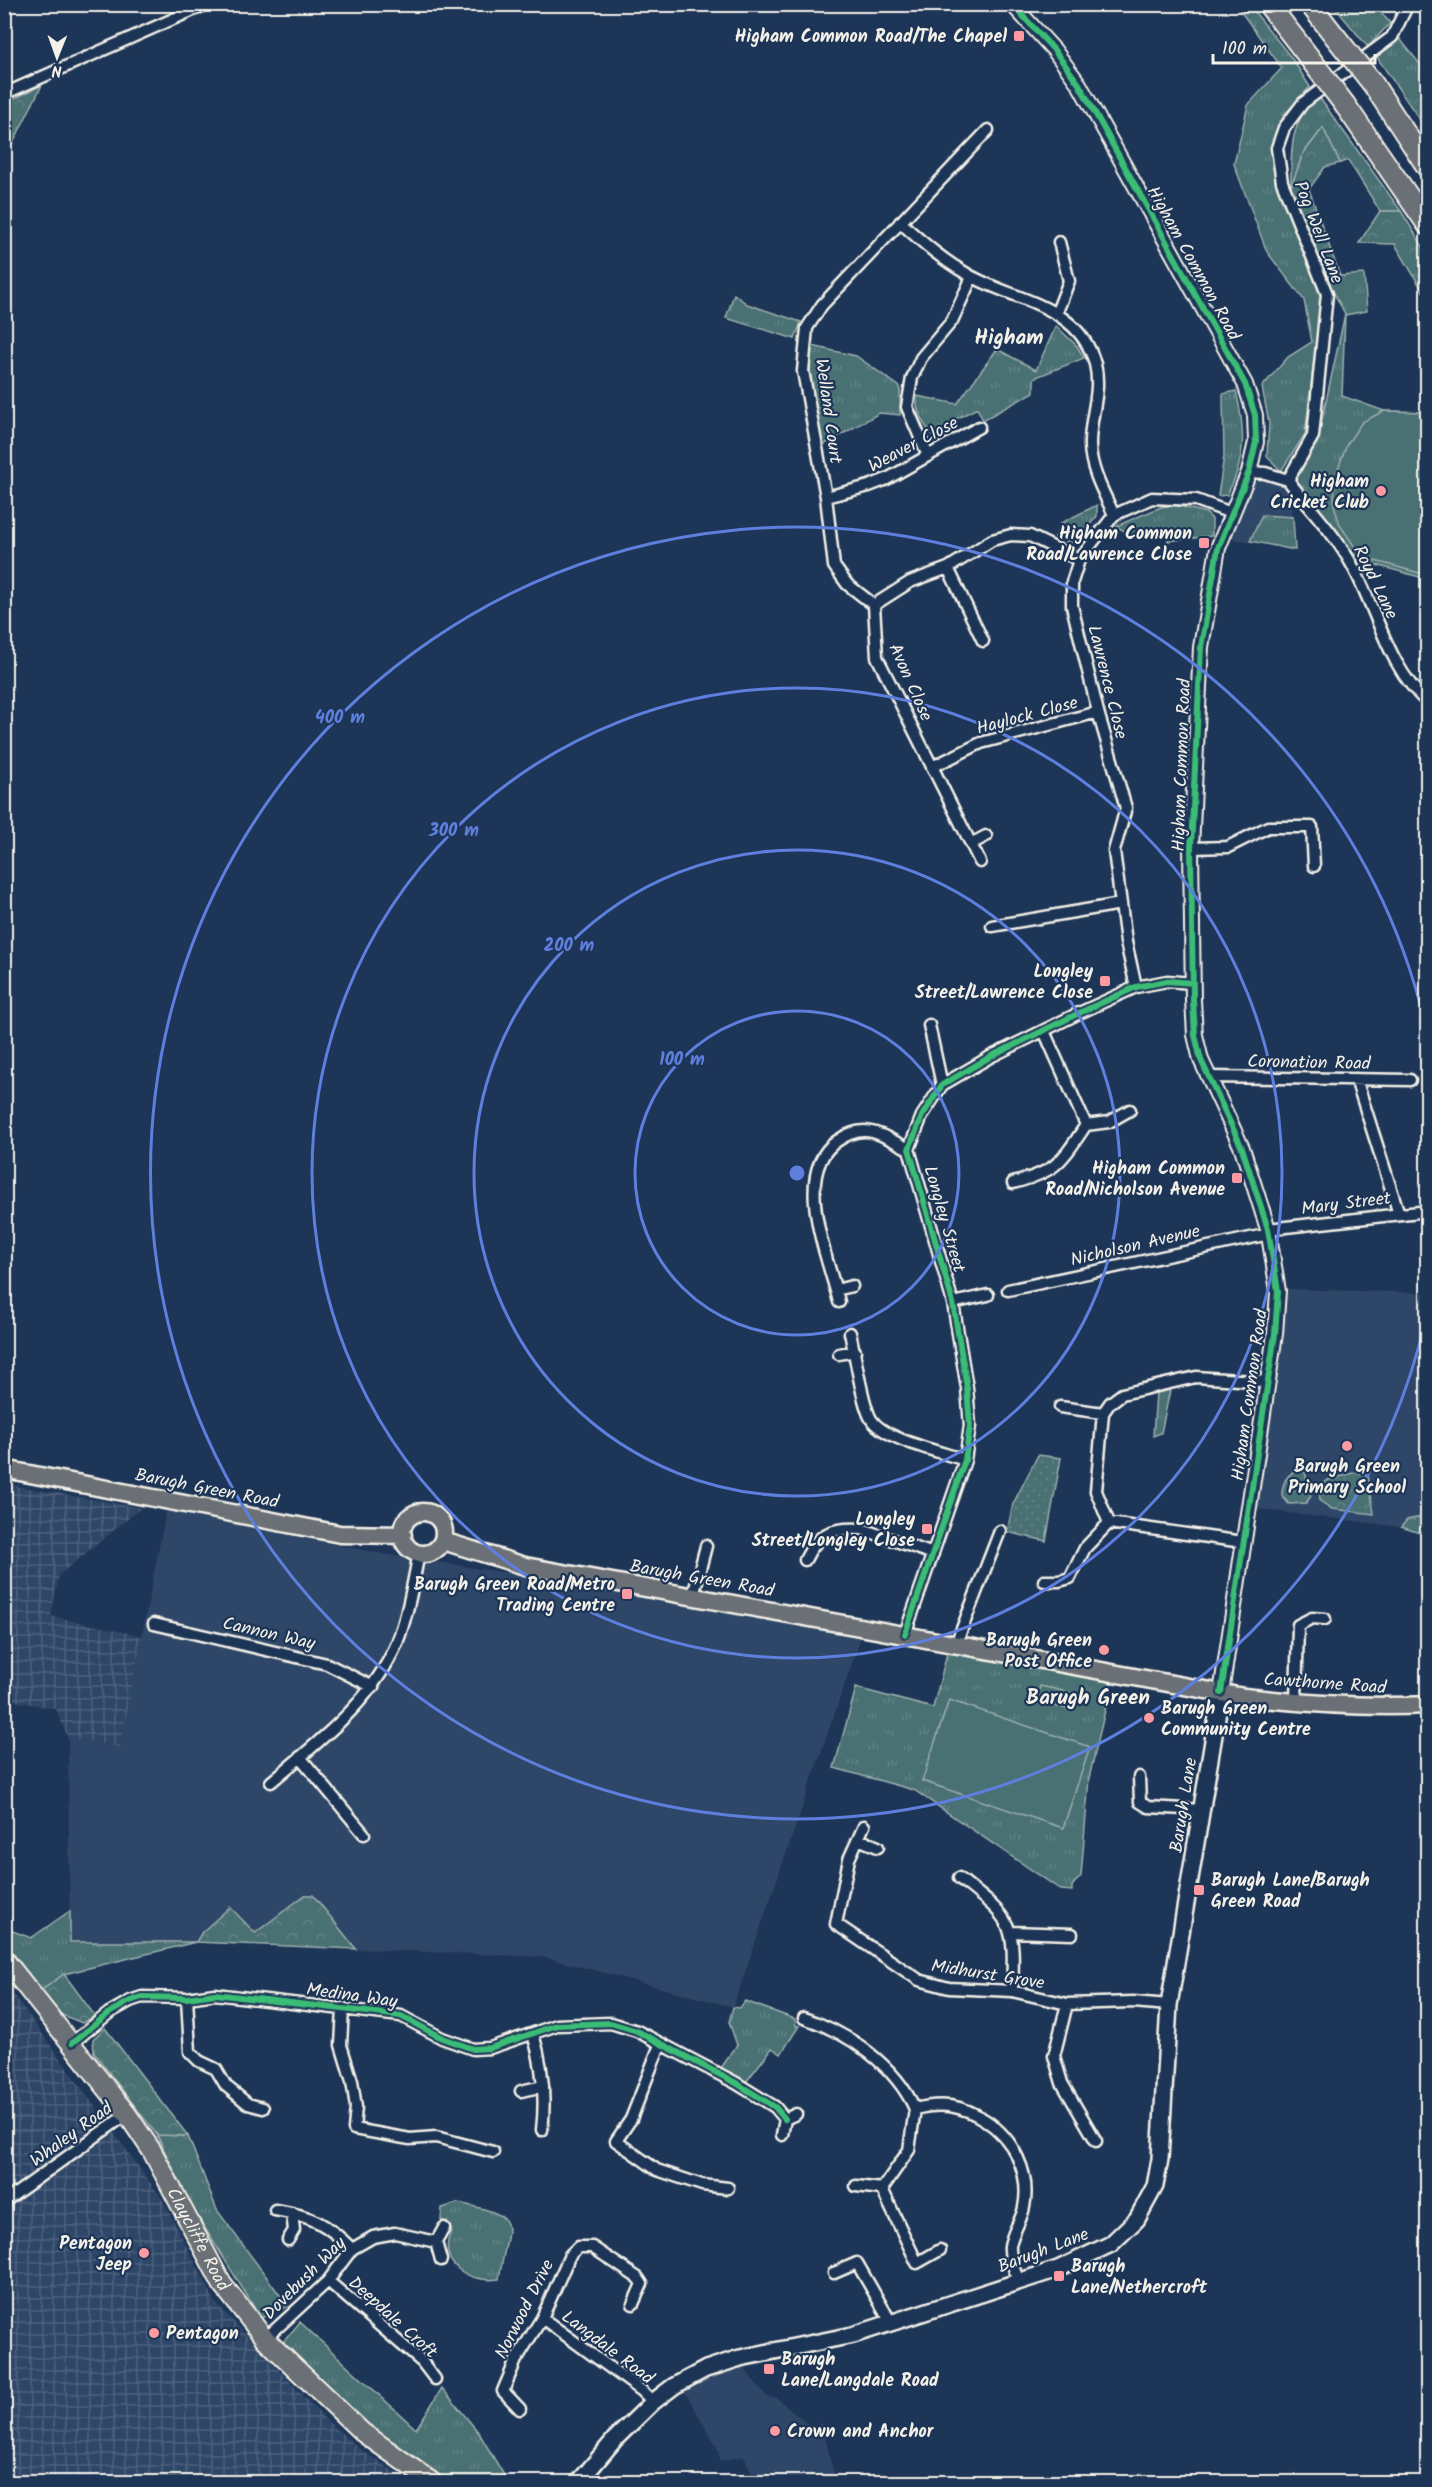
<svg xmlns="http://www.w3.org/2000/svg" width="1432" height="2487" font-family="Kalam,sans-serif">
  <defs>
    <pattern id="industrial-grid" width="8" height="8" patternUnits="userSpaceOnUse" patternTransform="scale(1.5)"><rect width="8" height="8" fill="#2f4668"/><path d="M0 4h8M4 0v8" fill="none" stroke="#4e617e"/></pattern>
    <pattern id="grass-tufts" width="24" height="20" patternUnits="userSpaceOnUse" patternTransform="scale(1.5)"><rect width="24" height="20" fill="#486f73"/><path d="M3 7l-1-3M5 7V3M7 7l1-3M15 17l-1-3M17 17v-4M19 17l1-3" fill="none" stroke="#638487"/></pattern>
    <pattern id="forest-crowns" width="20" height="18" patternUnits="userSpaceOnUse" patternTransform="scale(1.5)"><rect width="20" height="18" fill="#486f73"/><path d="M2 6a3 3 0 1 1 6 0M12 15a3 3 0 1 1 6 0" fill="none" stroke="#638487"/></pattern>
    <pattern id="garden-dots" width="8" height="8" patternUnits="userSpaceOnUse" patternTransform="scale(1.5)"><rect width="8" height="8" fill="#486f73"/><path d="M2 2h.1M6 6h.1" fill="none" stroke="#638487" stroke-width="1.8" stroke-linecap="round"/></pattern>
  </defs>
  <rect width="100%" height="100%" fill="#1d3557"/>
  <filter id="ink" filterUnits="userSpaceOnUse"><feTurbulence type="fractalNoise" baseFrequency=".0167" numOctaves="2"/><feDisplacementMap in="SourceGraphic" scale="12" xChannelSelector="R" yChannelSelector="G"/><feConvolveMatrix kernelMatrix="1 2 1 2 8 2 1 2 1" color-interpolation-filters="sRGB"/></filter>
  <g filter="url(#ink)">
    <!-- built -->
    <path fill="#2f4668" d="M 1258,480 L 1278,482 L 1290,493 L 1295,550 L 1229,538 L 1248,484 Z
      M 1287,1289 L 1427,1293 L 1427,1516 L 1407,1520 L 1401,1527 L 1256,1509 L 1277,1384 Z
      M 166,1511 L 377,1553 L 508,1573 L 861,1637 L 733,2007 L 544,1957 L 196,1942 L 70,1942 L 68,1738 L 120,1747 Z
      M 742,2366 L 767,2397 L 777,2398 L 812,2428 L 822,2423 L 835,2480 L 829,2482 L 756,2482 L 744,2456 L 719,2461 L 719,2451 L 684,2390 L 712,2375 Z"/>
    <!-- industrial -->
    <path fill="url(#industrial-grid)" d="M 5,1484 L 141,1508 L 59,1575 L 51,1616 L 142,1636 L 120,1747 L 68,1738 L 56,1709 L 5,1699 Z
      M 4,1981 L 162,2199 L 216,2303 L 324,2418 L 362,2451 L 411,2482 L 5,2482 Z"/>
    <!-- grass -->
    <path fill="url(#grass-tufts)" stroke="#9eb0ae" stroke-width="1.5" d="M 1236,5 L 1249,5 L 1293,60 L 1310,87 L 1284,115 L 1273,143 L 1275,181 L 1322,295 L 1305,434 L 1281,471 L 1267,456 L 1269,423 L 1262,387 L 1288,357 L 1312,342 L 1304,300 L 1267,252 L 1234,164 L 1248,105 L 1282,68 Z
      M 1333,5 L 1374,5 L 1390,23 L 1368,47 Z
      M 1400,39 L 1427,73 L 1427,130 L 1376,56 Z
      M 1316,93 L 1401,211 L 1380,211 L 1348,160 L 1340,163 L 1323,128 L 1303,154 L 1291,187 C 1291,145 1290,127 1316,93 Z
      M 1323,272 L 1340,276 L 1364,274 L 1367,311 L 1345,315 L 1342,396 L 1384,411 L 1427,412 L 1427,579 L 1358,560 L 1295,478 L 1318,438 L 1345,314 Z
      M 734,294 L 747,304 L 801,322 L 795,339 L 726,318 Z
      M 1056,326 L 1077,346 L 1084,358 L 1034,378 L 1034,392 L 983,420 L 977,408 L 954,420 L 946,433 L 935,437 C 923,425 915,412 917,396 L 957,404 L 997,349 L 1036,370 Z
      M 812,346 L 856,356 L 900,387 L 900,415 L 879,413 L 820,447 L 810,370 Z
      M 1236,391 C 1245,429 1247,458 1227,495 L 1218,496 L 1224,456 L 1223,394 Z
      M 1097,505 L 1097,516 L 1076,542 L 1070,543 L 1055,537 L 1061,523 Z
      M 1175,505 L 1206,513 L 1212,519 L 1212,536 L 1168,541 L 1167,534 L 1136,538 L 1116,526 L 1161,507 Z
      M 1262,515 L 1293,517 L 1295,550 L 1250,541 Z
      M 1170,1390 L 1161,1433 L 1153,1436 L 1156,1393 Z
      M 947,1653 L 1112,1681 L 1089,1778 L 1081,1876 L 1072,1886 L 1072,1891 L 1061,1890 L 914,1790 L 834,1768 L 856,1688 L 933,1708 Z
      M 70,1911 L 70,1942 L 196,1942 L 64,1974 L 41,1991 L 5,1942 L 5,1928 L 31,1938 Z
      M 745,2001 L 795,2019 L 796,2026 L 799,2026 L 781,2054 L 772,2048 L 746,2082 L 719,2071 L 737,2045 L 729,2022 L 733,2007 L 740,2008 Z
      M 157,2135 L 188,2136 L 217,2210 L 288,2306 L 261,2318 L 193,2209 Z
      M 458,2203 C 524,2217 509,2219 499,2279 C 469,2284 435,2263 452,2230 L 441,2220 L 442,2208 Z
      M 300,2322 L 416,2429 L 442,2388 L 479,2433 L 508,2482 L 446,2482 L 436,2477 L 362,2421 L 285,2348 L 284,2341 Z"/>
    <!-- forest -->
    <path fill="url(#forest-crowns)" stroke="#9eb0ae" stroke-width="1.5" d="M 42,85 L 13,143 L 5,149 L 5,103 Z
      M 1323,128 L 1340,163 L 1325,167 L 1309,189 L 1340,276 L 1323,272 L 1291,187 L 1303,154 Z
      M 1380,211 L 1401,211 L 1427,253 L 1427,298 L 1395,244 L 1359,243 Z
      M 1300,1468 L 1305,1472 L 1311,1496 L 1306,1503 L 1289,1504 L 1282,1496 C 1282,1482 1287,1474 1300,1468 Z
      M 1357,1472 L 1368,1475 L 1374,1514 L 1332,1509 L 1320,1501 L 1319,1488 L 1328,1480 Z
      M 1427,1516 L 1427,1535 L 1401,1527 L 1407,1520 Z
      M 305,1895 L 313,1895 L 356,1949 L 196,1942 L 202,1932 L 230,1907 L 255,1933 Z
      M 64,1974 L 95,2016 L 82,2023 L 57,2013 L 41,1991 Z
      M 105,2028 L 188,2136 L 157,2135 L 94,2053 L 93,2039 Z"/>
    <!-- garden -->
    <path fill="url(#garden-dots)" stroke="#9eb0ae" stroke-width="1.5" d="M 1038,1455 L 1061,1458 L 1046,1541 L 1007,1532 L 1013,1504 Z"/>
    <!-- pitch -->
    <path fill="#486f73" stroke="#9eb0ae" stroke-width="1.5" d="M 1384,411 L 1427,412 L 1427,575 L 1368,559 L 1357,550 L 1340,525 L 1334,505 L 1335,477 L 1347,444 L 1362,422 Z
      M 1040,1686 L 1073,1693 L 1069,1709 L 1036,1703 Z
      M 949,1700 L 1090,1747 L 1063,1828 L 922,1781 Z"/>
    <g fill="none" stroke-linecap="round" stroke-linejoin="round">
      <defs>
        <path id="minor" d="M 4,94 L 207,4
          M 900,222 C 922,242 942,260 969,275 C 1014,301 1079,304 1095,364 C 1102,393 1089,418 1090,446 C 1091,471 1104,493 1114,515
          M 1057,312 L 1069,281 L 1059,242
          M 928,456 L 907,407 L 912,378 L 921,358 L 952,321 L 972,277
          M 1249,472 L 1265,473 L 1288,480 L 1313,436 L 1327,294 L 1282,182 L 1277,148 L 1284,128 L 1303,103 L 1392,37 L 1408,4
          M 1288,480 C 1309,508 1336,535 1352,565 C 1377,610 1388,668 1428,703
          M 826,497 L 869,486 L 887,479 L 979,427
          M 948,568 L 983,641
          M 874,605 L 847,584 L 834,566 L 826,497 L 803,371 L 807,328 L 822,305 L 988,130
          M 932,767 L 981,743 L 1098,712
          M 971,844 L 986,836
          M 1191,848 L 1228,847 L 1268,827 L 1312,827 L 1314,866
          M 980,862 L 877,657 L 874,605 L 910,582 L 948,568 L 992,540 L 1011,535 L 1030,536 L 1079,560
          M 992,926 L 1121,904
          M 1136,987 L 1126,942 L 1114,851 L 1126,808 L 1098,712 L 1072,606 L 1072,582 L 1079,560 L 1114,515 L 1152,498 L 1196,500 L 1231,513
          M 929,1025 L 942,1085
          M 1044,1031 L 1086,1125
          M 1208,1077 L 1410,1080
          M 1356,1079 L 1399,1214
          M 1013,1183 C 1058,1171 1061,1162 1086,1125 L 1109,1122 L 1130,1110
          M 1268,1229 L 1428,1211
          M 836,1290 L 852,1286
          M 1008,1290 L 1269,1234
          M 839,1302 C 828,1257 791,1173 837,1141 C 866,1121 881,1135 909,1149
          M 953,1303 L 988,1295
          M 850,1333 C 855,1353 862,1404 871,1419 C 884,1440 942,1452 965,1460
          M 839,1354 L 855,1351
          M 1060,1407 L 1103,1413
          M 1243,1542 L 1109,1523 L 1096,1491 L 1103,1413 L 1110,1403 L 1122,1394 L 1196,1377 L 1267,1382
          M 805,1560 C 818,1533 832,1527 862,1529 L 933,1554
          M 1044,1581 L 1059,1581 L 1070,1578 L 1085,1548 L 1109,1523
          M 693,1596 L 706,1546
          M 154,1624 L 327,1664 L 373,1687
          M 905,1634 L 965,1460 L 970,1426 L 967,1388 L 953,1303 L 909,1149 L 922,1116 L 942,1085 L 990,1057 L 1077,1014 L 1136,987 L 1167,981 L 1193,983
          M 956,1644 L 1000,1531
          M 1296,1703 L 1298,1625 L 1312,1618 L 1325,1619
          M 300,1757 L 364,1834
          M 1139,1777 L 1140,1802 L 1148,1807 L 1202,1810
          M 271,1782 C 319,1741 372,1702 397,1643 C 408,1614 413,1583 419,1553
          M 864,1826 L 849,1859 L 836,1924 L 919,1980 L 949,1988 L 1012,1991 L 1067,2004 L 1133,2002 L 1169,2005
          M 858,1839 L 878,1847
          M 959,1878 C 1013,1921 1015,1921 1012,1991
          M 1011,1932 L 1072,1934
          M 187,1998 L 190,2052 L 199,2061 L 216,2069 L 226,2086 L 248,2104 L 263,2108
          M 1067,2004 L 1054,2056 L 1062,2083 L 1096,2141
          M 343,2008 L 341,2045 L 352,2081 L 356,2107 L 354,2129 L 410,2139 L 436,2137 L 493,2152
          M 804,2018 C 849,2033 895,2065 915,2109 C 941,2102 962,2105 985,2120 C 1013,2138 1031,2173 1024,2207 C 1022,2220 1012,2232 1010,2246 C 1009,2258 1015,2271 1019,2282
          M 533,2034 C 543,2066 546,2096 542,2130
          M 72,2043 L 109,2013 L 130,2001 L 142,1997 L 187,1998 L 215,1994 L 401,2016 L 442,2038 L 473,2049 L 490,2048 L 557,2025 L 611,2023 L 637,2031 L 736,2083 L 775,2107 L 785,2119
          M 660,2045 L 631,2119 L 616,2141 L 657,2170 L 702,2185 L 728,2188
          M 521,2091 L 543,2086
          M 915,2109 L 909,2150 L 882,2189 L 917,2263 L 940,2250
          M 782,2135 L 785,2119 L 796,2114
          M 856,2186 L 882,2189
          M 4,2202 L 127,2114
          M 275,2210 C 312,2216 326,2223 352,2249
          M 288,2240 L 294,2230 L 292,2213
          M 441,2260 L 436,2242 L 444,2228
          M 834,2273 L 857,2263 L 892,2324
          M 328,2281 L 422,2362 L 435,2379
          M 542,2318 L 642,2391 L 653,2402
          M 265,2339 L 328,2281 L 352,2249 L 373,2237 L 395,2233 L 436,2242
          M 520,2409 L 503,2391 L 516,2360 L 542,2318 L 570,2255 L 578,2247 L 592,2247 L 638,2278 L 642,2284 L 633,2304"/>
        <path id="tertiary" d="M 1012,4 L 1054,50 L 1079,84 L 1245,384 L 1255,415 L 1256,442 L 1249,472 L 1218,548 L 1201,647 L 1191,848 L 1193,1000 L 1195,1035 L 1201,1060 L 1242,1148 L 1268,1229 L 1278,1291 L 1275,1334 L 1221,1693"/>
        <path id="secondary" d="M 579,2482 L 615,2439 L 653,2402 L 674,2386 L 706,2369 L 740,2358 L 853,2335 L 1058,2269 L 1111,2244 L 1137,2219 L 1155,2186 L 1160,2159 L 1169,2005 L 1221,1693"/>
        <path id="primary" d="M 4,1469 L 340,1534 L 403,1535
          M402 1533a21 21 0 1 1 42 0a21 21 0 1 1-42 0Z
          M 443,1541 L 525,1566 L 1244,1697 C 1306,1704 1366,1708 1428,1705"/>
        <g id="trunk">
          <path id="s1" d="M 4,1959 L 127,2114 L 152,2151 L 222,2284 L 265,2339 L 362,2432 L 432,2482"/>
        </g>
        <path id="motorway" d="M 1268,4 L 1308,56
          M 1310,4 L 1334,35
          M 1373,84 L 1428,168
          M 1345,105 L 1428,225"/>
      </defs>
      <!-- minor casing -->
      <use href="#minor" stroke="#f4f1e8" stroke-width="15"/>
      <!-- tertiary casing -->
      <use href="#tertiary" stroke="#f4f1e8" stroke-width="18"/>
      <!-- secondary casing -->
      <use href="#secondary" stroke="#f4f1e8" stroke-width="20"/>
      <!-- primary casing -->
      <use href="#primary" stroke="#f4f1e8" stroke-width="21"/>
      <!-- trunk casing -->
      <use href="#trunk" stroke="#f4f1e8" stroke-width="22"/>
      <!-- motorway casing -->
      <use href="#motorway" stroke="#f4f1e8" stroke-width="24"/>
      <!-- minor -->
      <use href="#minor" stroke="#1d3557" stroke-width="10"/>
      <!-- tertiary -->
      <use href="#tertiary" stroke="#1d3557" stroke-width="14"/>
      <!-- secondary -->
      <use href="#secondary" stroke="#1d3557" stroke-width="15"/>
      <!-- primary -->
      <use href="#primary" stroke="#6b6f75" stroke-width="16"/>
      <!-- trunk -->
      <use href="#trunk" stroke="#6b6f75" stroke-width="18"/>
      <!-- motorway -->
      <use href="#motorway" stroke="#6b6f75" stroke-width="20"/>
      <defs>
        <path id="motorway-bridge" d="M 1334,35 L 1373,84
          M 1308,56 L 1345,105"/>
      </defs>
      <!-- motorway-bridge casing -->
      <use href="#motorway-bridge" stroke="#f4f1e8" stroke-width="24" stroke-linecap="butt"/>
      <!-- motorway-bridge -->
      <use href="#motorway-bridge" stroke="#6b6f75" stroke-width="20"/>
      <defs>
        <path id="cycleway" d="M 1012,4 L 1054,50 L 1079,84 L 1245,384 L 1255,415 L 1256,442 L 1249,472 L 1218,548 L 1201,647 L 1191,848 L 1193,1000 L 1195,1035 L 1201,1060 L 1242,1148 L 1268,1229 L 1278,1291 L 1275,1334 L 1221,1693
          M 905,1634 L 965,1460 L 970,1426 L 967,1388 L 953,1303 L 909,1149 L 922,1116 L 942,1085 L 990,1057 L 1077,1014 L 1136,987 L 1167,981 L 1193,983
          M 72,2043 L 109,2013 L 130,2001 L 142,1997 L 187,1998 L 215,1994 L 401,2016 L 442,2038 L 473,2049 L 490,2048 L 557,2025 L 611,2023 L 637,2031 L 736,2083 L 775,2107 L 785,2119"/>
      </defs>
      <!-- cycleway casing -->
      <use href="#cycleway" stroke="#1d3557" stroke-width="10"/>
      <!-- cycleway -->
      <use href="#cycleway" stroke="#3abd76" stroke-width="6"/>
    </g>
  </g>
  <!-- distance rings -->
  <g fill="none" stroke="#5e7fdd" stroke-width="3">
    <circle cx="797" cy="1173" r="162"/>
    <circle cx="797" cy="1173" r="323"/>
    <circle cx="797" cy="1173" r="485"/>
    <path d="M1426 1318A646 646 0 1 1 1426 1028"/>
  </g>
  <!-- markers -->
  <g fill="#ff9aa2" stroke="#1d3557" stroke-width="2">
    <rect x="1013" y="30" width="12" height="12" rx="3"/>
    <circle cx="1381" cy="491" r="6"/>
    <rect x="1198" y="537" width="12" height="12" rx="3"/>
    <rect x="1099" y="975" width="12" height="12" rx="3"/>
    <rect x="1231" y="1172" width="12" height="12" rx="3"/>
    <circle cx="1347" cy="1446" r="6"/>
    <rect x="921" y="1523" width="12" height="12" rx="3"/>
    <rect x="621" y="1588" width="12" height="12" rx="3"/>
    <circle cx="1104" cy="1650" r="6"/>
    <circle cx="1149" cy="1718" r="6"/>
    <rect x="1193" y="1884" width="12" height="12" rx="3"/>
    <circle cx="144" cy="2253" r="6"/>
    <rect x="1053" y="2270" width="12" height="12" rx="3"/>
    <circle cx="154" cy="2333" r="6"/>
    <rect x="763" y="2363" width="12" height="12" rx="3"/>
    <circle cx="775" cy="2431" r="6"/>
  </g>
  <g text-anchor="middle" stroke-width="4.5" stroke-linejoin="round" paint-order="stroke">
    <!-- poi labels -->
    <g font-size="18" font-weight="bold" fill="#f4f1e8" stroke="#1d3557" text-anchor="end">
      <text x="1007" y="42">Higham Common Road/The Chapel</text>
      <text x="1369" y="487">Higham<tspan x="1369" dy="21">Cricket Club</tspan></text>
      <text x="1192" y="539">Higham Common<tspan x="1192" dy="21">Road/Lawrence Close</tspan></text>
      <text x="1093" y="977">Longley<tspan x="1093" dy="21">Street/Lawrence Close</tspan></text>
      <text x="1225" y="1174">Higham Common<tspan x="1225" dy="21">Road/Nicholson Avenue</tspan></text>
      <text x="1347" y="1472" text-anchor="middle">Barugh Green<tspan x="1347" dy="21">Primary School</tspan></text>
      <text x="915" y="1525">Longley<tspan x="915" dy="21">Street/Longley Close</tspan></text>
      <text x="615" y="1590">Barugh Green Road/Metro<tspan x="615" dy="21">Trading Centre</tspan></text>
      <text x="1092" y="1646">Barugh Green<tspan x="1092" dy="21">Post Office</tspan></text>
      <text x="1161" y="1714" text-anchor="start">Barugh Green<tspan x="1161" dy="21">Community Centre</tspan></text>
      <text x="1211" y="1886" text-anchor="start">Barugh Lane/Barugh<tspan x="1211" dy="21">Green Road</tspan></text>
      <text x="132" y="2249">Pentagon<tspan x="132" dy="21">Jeep</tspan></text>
      <text x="1071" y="2272" text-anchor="start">Barugh<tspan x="1071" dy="21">Lane/Nethercroft</tspan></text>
      <text x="166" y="2339" text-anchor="start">Pentagon</text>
      <text x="781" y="2365" text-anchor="start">Barugh<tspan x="781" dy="21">Lane/Langdale Road</tspan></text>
      <text x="787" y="2437" text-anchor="start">Crown and Anchor</text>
    </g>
    <!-- street labels -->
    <g font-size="18" fill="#f4f1e8" stroke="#1d3557">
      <text transform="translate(1319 232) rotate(69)" y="6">Pog Well Lane</text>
      <text transform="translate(1194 263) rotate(61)" y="6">Higham Common Road</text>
      <text transform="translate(829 411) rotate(82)" y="6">Welland Court</text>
      <text transform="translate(913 444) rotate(-28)" y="6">Weaver Close</text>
      <text transform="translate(1376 582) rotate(64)" y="6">Royd Lane</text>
      <text transform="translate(911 682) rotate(66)" y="6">Avon Close</text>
      <text transform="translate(1108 682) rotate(76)" y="6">Lawrence Close</text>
      <text transform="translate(1027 715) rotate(-15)" y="6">Haylock Close</text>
      <text transform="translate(1181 765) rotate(-88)" y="6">Higham Common Road</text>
      <text transform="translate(1309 1062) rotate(1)" y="6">Coronation Road</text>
      <text transform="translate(1346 1203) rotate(-7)" y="6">Mary Street</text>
      <text transform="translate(945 1219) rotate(74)" y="6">Longley Street</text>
      <text transform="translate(1135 1245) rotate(-13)" y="6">Nicholson Avenue</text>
      <text transform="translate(1249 1395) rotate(-82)" y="6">Higham Common Road</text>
      <text transform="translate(207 1488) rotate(11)" y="6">Barugh Green Road</text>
      <text transform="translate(702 1578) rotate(10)" y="6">Barugh Green Road</text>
      <text transform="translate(269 1633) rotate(13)" y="6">Cannon Way</text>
      <text transform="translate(1325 1683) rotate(4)" y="6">Cawthorne Road</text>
      <text transform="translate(1183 1805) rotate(-81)" y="6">Barugh Lane</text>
      <text transform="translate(988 1974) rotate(9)" y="6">Midhurst Grove</text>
      <text transform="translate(352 1995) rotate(8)" y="6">Medina Way</text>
      <text transform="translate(71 2134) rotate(-36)" y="6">Whaley Road</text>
      <text dy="6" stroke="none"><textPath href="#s1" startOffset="342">Claycliffe Road</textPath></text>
      <text transform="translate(1043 2250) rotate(-21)" y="6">Barugh Lane</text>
      <text transform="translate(304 2278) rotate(-45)" y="6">Dovebush Way</text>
      <text transform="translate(524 2309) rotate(-63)" y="6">Norwood Drive</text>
      <text transform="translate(393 2317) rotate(42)" y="6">Deepdale Croft</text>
      <text transform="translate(608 2347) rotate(37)" y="6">Langdale Road</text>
    </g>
    <!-- quarter labels -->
    <g font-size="21" font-weight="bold" fill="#f4f1e8" stroke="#1d3557">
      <text x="1009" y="344">Higham</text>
      <text x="1088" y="1704">Barugh Green</text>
    </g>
  </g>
  <circle cx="797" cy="1173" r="9" fill="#5e7fdd" stroke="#1d3557" stroke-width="3"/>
  <g font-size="18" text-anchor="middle" font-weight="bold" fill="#5e7fdd" stroke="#1d3557" stroke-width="4.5" stroke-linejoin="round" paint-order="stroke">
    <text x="340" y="723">400 m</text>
    <text x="454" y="836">300 m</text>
    <text x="569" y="951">200 m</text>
    <text x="682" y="1065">100 m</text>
  </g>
  <!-- margin -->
  <rect width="1432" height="2487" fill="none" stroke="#1d3557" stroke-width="24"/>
  <rect x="12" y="12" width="1408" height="2463" fill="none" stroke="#f4f1e8" stroke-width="2" filter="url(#ink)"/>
  <!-- north arrow -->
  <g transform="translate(57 57) rotate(181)" stroke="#1d3557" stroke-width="4.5" paint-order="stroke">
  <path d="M0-4.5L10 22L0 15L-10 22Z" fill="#f4f1e8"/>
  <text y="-9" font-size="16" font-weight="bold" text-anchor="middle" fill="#f4f1e8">N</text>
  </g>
  <!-- scale -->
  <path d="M1213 54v9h162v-9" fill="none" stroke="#f4f1e8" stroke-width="3"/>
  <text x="1222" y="54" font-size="18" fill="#f4f1e8" stroke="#1d3557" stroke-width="4.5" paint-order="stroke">100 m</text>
</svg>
